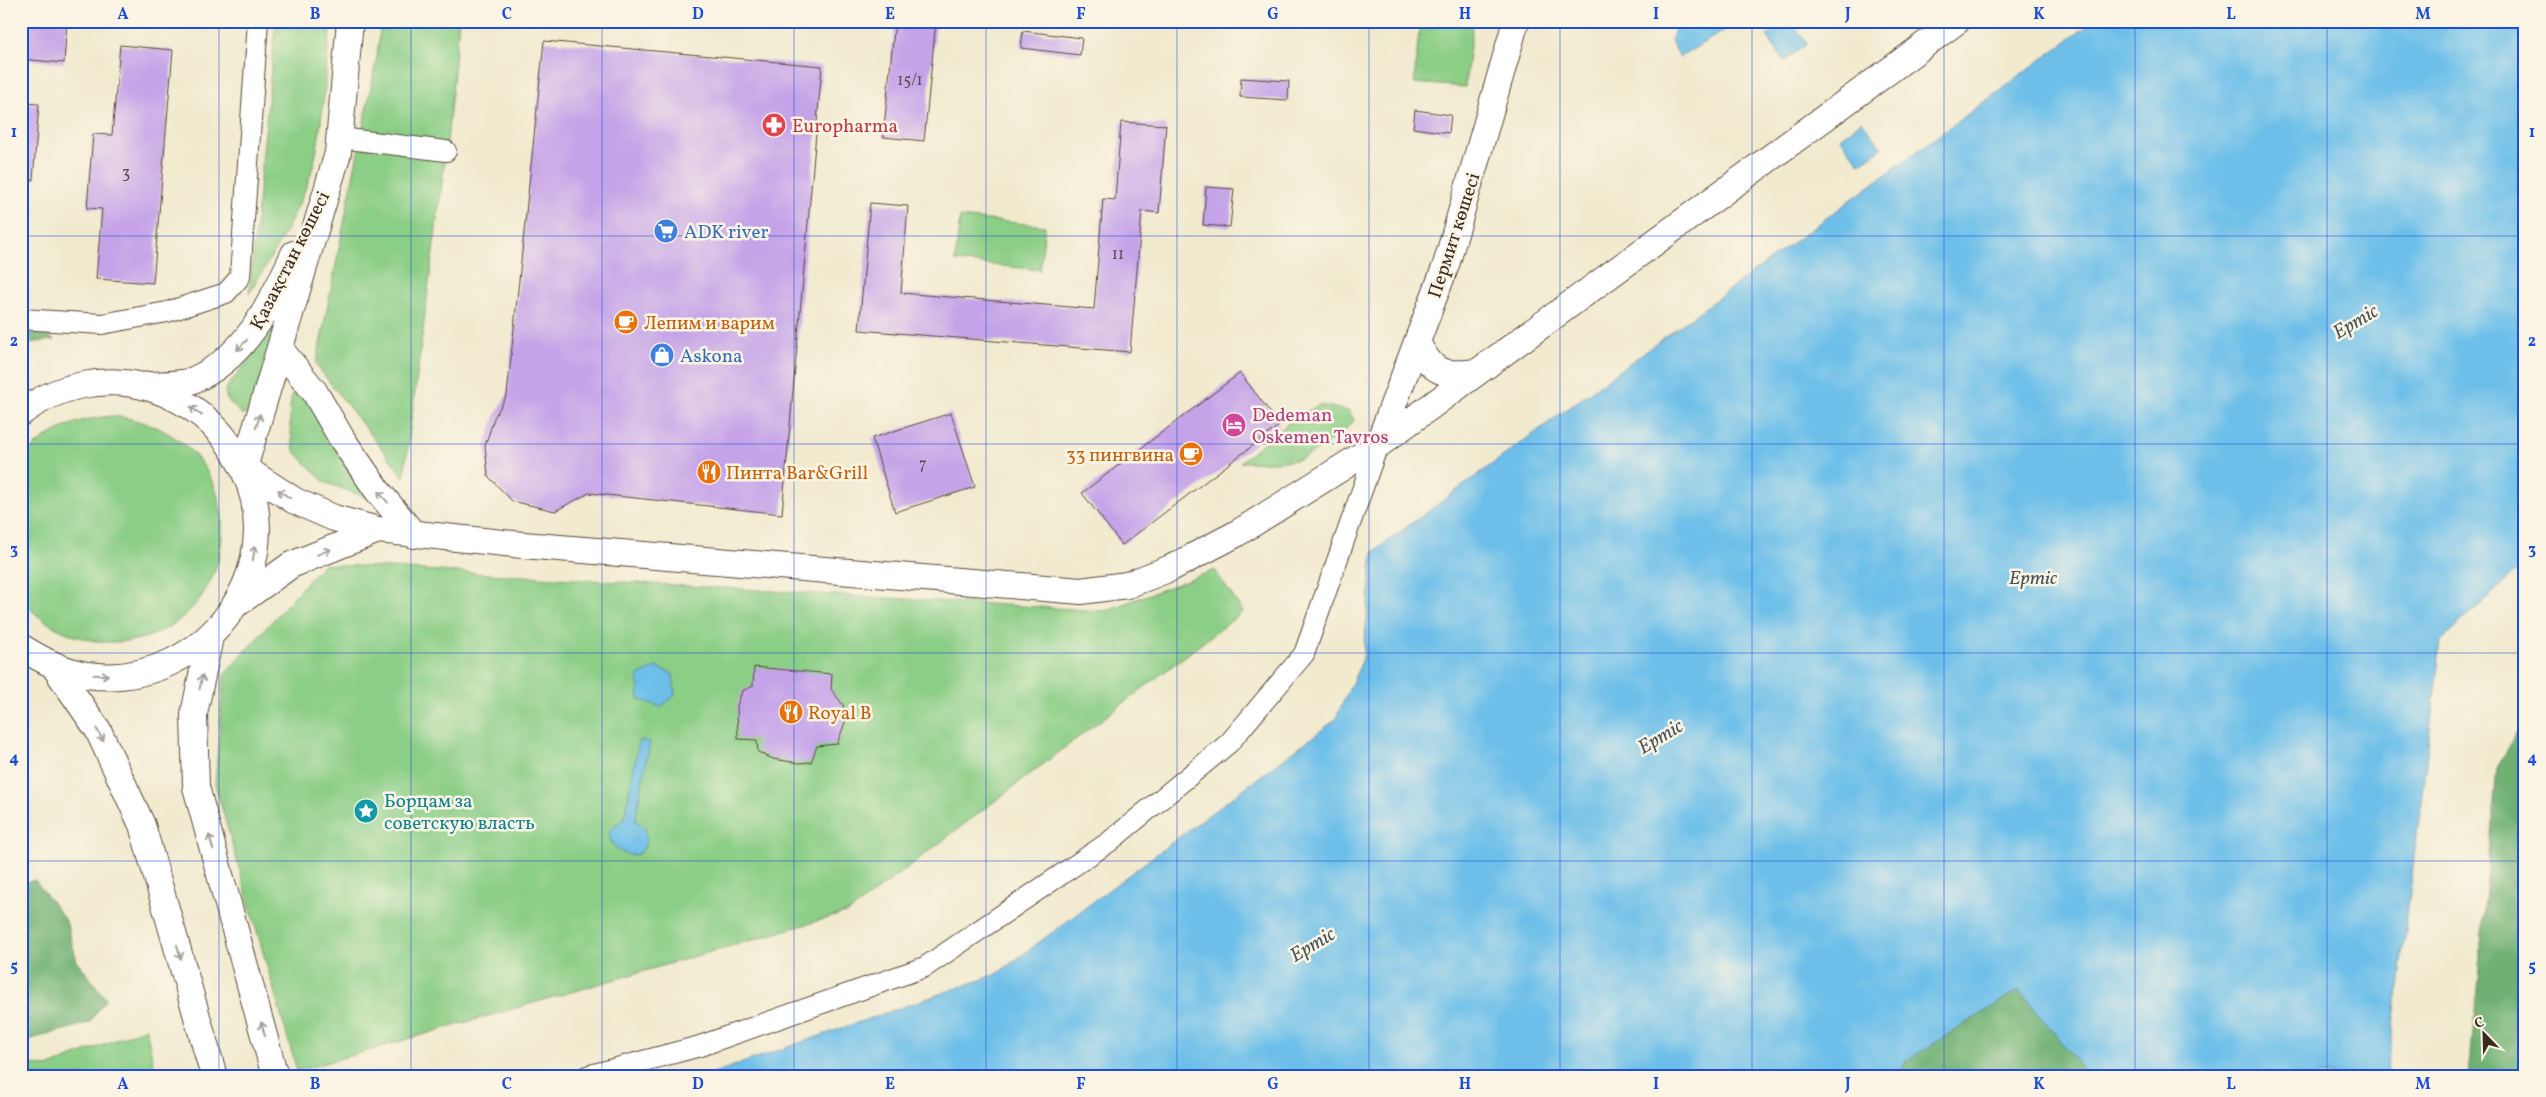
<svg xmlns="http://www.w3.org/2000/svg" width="2546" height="1097" font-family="Vollkorn,serif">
  <rect width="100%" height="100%" fill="#fcf5e5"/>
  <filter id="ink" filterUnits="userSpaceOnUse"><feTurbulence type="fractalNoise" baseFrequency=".02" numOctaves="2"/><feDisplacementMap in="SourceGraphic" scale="10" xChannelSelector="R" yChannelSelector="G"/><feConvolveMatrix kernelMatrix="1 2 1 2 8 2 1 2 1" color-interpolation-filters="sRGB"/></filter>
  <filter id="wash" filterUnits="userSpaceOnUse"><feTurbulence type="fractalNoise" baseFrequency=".0096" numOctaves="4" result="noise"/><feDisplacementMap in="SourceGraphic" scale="20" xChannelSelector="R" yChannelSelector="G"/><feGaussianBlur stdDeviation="1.12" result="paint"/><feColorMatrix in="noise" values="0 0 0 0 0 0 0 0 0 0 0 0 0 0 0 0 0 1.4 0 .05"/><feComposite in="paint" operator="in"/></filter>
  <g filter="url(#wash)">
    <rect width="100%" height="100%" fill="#f1eacf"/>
    <!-- green -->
    <path fill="#8bce86" stroke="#637c52" d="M 276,21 L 331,21 C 326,65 324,111 316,154 C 306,202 274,252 249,294 Z
      M 381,21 L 459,21 L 446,151 L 404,477 L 316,365 L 377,56 Z
      M 1420,21 L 1473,21 L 1465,87 L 1414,83 Z
      M 960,217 L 1045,226 L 1040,270 L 955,261 Z
      M 297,286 L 256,410 L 243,415 L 227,400 L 225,390 L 250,358 Z
      M 295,377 L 371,499 L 324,482 L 294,451 L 290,427 L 290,407 Z
      M 1320,405 L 1349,411 L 1354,420 C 1346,432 1310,457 1296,460 C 1278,463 1258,462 1240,462 L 1297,416 Z
      M 114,416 C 273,436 245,647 107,642 C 73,640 44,625 21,600 L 21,459 C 47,431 76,418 114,416 Z
      M 323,564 L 1104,611 L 1215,570 L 1243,612 L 849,912 L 297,1071 L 215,784 L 224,675 Z
      M 146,1028 L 156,1076 L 21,1076 L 21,1063 L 47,1067 Z"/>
    <!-- forest -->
    <path fill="#70b173" stroke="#566e48" d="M 21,333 L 43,333 L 54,340 L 21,344 Z
      M 2525,718 L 2525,1076 L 2469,1076 L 2497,768 Z
      M 35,880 L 66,921 L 77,961 L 106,999 L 89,1023 L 21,1042 L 21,883 Z
      M 2019,990 L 2089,1076 L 1898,1076 L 1906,1061 Z"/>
    <!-- water -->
    <path fill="#6dbfe9" stroke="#547484" d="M 1678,21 L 1740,21 L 1680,57 L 1671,41 Z
      M 1787,21 L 1791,21 L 1807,44 L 1784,61 L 1767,36 Z
      M 2094,21 L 2525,21 L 2525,563 L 2441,641 L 2387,1076 L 2089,1076 L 2019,990 L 1906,1061 L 1898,1076 L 705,1076 L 997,974 L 1335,720 L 1363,659 L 1373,552 Z
      M 1862,121 L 1882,148 L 1860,164 L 1840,138 Z
      M 656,667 L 673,674 L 675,695 L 661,707 L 639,699 L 638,676 Z
      M 639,740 L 650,742 L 635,821 C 641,823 646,829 646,835 C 647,881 581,835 624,820 Z"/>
    <g id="blocks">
      <!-- building -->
      <path fill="#c4a3e8" d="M 21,21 L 67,21 L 64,63 L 21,59 Z
        M 895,21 L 936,21 L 924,141 L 883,137 Z
        M 1023,31 L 1082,38 L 1080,55 L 1021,48 Z
        M 544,41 L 822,66 L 782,514 L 589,493 L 555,511 L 512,501 L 488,476 L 485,446 L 494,418 L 507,395 Z
        M 120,45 L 173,50 L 153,283 L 96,279 L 102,209 L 87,208 L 93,134 L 112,135 Z
        M 1241,78 L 1289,81 L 1288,100 L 1240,97 Z
        M 21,103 L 39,104 L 33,180 L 21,180 Z
        M 1415,110 L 1451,115 L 1449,133 L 1413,128 Z
        M 1121,122 L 1166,125 L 1159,213 L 1142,211 L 1130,352 L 859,330 L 870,203 L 908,206 L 901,293 L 1094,309 L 1103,199 L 1115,200 Z
        M 1206,187 L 1234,189 L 1230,227 L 1203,225 Z
        M 1240,373 L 1280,425 L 1122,545 L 1082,493 Z
        M 951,413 L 975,487 L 895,512 L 872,438 Z
        M 754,667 L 832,674 L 831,689 L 843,705 L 847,717 L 837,744 L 817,746 L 811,762 L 799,763 L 773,759 L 758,752 L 757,740 L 738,739 L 737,706 L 742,691 L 753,686 Z"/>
    </g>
  </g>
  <g filter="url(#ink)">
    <use href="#blocks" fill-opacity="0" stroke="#564739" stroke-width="1"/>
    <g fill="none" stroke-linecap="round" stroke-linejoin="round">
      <defs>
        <path id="minor" d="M 340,138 L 446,151
          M 21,319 L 102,324 L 167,312 L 226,293 L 240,277 L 258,21
          M 587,1076 L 700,1046 L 925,967 L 1109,842 L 1229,743 L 1304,654 L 1378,445"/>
        <path id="major" d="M 350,21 L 338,153 L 244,468 L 295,501 L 334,518 L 378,530 L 523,545 L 1081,591 L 1127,585 L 1171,568 L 1236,534 L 1378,445 L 1957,21
          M 1417,342 C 1433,374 1443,376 1477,372
          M 280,349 L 314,391 L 342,439 L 377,490 L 414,535
          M 149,385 C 161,384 179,385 191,381 C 245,359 271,304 294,254
          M 21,413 C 57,385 106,375 150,388 C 187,400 218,423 237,457 C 299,563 207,691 87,675 C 62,671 42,660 21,647
          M 1378,445 L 1446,265 L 1516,21
          M 238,603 L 291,565 L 378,530
          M 210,637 L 194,714 L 196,787 L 275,1076
          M 54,666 L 98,730 L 142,825 L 214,1076"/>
      </defs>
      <!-- minor casing -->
      <use href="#minor" stroke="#564739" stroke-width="22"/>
      <!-- major casing -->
      <use href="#major" stroke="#564739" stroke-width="28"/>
      <!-- minor -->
      <use href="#minor" stroke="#fff" stroke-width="20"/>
      <!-- major -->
      <use href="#major" stroke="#fff" stroke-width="26"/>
    </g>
    <!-- one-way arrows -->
    <defs><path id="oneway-shaft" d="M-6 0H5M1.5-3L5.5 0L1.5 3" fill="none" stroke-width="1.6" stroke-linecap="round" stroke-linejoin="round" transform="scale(1.25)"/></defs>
    <g stroke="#a79f9a">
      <use href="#oneway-shaft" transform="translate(242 345) rotate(134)"/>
      <use href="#oneway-shaft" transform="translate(196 411) rotate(-142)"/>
      <use href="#oneway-shaft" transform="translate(258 421) rotate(-73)"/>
      <use href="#oneway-shaft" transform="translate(284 494) rotate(-147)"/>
      <use href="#oneway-shaft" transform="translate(383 497) rotate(-132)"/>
      <use href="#oneway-shaft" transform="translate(324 552) rotate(-22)"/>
      <use href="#oneway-shaft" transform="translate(254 553) rotate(-80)"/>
      <use href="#oneway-shaft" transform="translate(101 675) rotate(2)"/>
      <use href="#oneway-shaft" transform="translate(201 682) rotate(-78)"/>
      <use href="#oneway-shaft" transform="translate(100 735) rotate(61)"/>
      <use href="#oneway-shaft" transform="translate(211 842) rotate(-106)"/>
      <use href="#oneway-shaft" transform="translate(179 952) rotate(74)"/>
      <use href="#oneway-shaft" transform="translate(263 1029) rotate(-105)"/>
    </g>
  </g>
  <!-- grid -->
  <path fill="none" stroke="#1d4ed8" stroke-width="1" stroke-opacity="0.55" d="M 219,21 L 219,1076M 411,21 L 411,1076M 602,21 L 602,1076M 794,21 L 794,1076M 986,21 L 986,1076M 1177,21 L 1177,1076M 1369,21 L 1369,1076M 1560,21 L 1560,1076M 1752,21 L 1752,1076M 1944,21 L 1944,1076M 2135,21 L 2135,1076M 2327,21 L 2327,1076M 21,236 L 2525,236M 21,444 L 2525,444M 21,653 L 2525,653M 21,861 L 2525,861"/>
  <!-- icons -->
  <defs>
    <symbol id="pharmacy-disc" viewBox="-11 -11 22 22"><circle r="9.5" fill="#e0444e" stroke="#fcf5e5"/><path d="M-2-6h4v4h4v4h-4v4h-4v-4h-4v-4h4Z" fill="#fff"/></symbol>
    <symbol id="supermarket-disc" viewBox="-11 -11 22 22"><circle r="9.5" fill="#3f7fe0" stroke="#fcf5e5"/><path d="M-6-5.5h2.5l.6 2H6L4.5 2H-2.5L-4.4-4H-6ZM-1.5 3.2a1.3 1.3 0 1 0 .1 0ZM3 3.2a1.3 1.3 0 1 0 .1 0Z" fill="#fff"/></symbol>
    <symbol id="cafe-disc" viewBox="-11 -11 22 22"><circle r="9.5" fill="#e8710a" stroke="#fcf5e5"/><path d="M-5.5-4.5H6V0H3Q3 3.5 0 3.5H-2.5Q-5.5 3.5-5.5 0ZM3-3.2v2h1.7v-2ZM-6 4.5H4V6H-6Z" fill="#fff"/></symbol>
    <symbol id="shop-disc" viewBox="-11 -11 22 22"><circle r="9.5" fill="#3f7fe0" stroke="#fcf5e5"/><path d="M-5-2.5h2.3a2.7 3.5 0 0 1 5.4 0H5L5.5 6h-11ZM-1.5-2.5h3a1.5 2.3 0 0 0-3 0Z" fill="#fff"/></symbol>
    <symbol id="hotel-disc" viewBox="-11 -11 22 22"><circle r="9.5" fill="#d1479c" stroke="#fcf5e5"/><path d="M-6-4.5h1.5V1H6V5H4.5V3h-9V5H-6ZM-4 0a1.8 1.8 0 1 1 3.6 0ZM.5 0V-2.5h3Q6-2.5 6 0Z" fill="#fff"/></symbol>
    <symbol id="restaurant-disc" viewBox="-11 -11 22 22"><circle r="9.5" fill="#e8710a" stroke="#fcf5e5"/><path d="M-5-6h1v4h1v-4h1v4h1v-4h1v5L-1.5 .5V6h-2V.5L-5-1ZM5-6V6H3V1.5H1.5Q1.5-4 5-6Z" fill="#fff"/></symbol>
    <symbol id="sight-disc" viewBox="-11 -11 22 22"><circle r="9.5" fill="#0f9aa8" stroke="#fcf5e5"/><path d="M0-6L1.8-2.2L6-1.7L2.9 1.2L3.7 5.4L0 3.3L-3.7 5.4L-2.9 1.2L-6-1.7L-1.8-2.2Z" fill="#fff"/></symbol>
  </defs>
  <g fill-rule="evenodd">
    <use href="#pharmacy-disc" x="760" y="111" width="28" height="28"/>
    <use href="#supermarket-disc" x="652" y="217" width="28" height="28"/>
    <use href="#cafe-disc" x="612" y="308" width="28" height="28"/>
    <use href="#shop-disc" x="648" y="341" width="28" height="28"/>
    <use href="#hotel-disc" x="1220" y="411" width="28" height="28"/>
    <use href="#cafe-disc" x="1177" y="440" width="28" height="28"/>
    <use href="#restaurant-disc" x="695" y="458" width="28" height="28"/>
    <use href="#restaurant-disc" x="777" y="698" width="28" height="28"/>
    <use href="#sight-disc" x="352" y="797" width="28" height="28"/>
  </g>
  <g text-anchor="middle" stroke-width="5" stroke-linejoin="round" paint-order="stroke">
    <!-- number labels -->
    <g font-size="16" fill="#5d4850">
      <text x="910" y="85">15/1</text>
      <text x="126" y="178">3</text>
      <text x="1118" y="259">11</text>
      <text x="923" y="469">7</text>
    </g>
    <!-- health labels -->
    <g font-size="19" fill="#be3a42" stroke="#fcf5e5" text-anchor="start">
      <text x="792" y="132">Europharma</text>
    </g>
    <!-- shop labels -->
    <g font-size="19" fill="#366cbe" stroke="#fcf5e5" text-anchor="start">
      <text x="684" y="238">ADK river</text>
      <text x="680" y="362">Askona</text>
    </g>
    <!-- street labels -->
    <g font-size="19" fill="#3b2a1e" stroke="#fcf5e5">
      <text transform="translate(1453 235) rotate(-72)" y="7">Пермит көшесі</text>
      <text transform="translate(289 260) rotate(-63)" y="7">Қазақстан көшесі</text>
    </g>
    <!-- food labels -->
    <g font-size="19" fill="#c56008" stroke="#fcf5e5" text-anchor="start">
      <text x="644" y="329">Лепим и варим</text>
      <text x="1174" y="461" text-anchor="end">33 пингвина</text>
      <text x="726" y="479">Пинта Bar&amp;Grill</text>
      <text x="808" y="719">Royal B</text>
    </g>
    <!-- hotel labels -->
    <g font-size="19" fill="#b23c85" stroke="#fcf5e5" text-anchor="start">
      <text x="1252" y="421">Dedeman<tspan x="1252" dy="22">Oskemen Tavros</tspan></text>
    </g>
    <!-- culture labels -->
    <g font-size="19" fill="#0d838f" stroke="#fcf5e5" text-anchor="start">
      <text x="384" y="807">Борцам за<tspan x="384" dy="22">советскую власть</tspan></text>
    </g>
    <!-- water labels -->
    <g font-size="20" font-style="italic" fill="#4a575b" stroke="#fcf5e5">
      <text transform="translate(2355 321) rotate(-31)" y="7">Ертіс</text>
      <text x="2033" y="584">Ертіс</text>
      <text transform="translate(1660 736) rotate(-31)" y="7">Ертіс</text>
      <text transform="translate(1312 944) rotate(-31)" y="7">Ертіс</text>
    </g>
  </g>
  <!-- margin -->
  <rect width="2546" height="1097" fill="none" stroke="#fcf5e5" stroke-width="55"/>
  <!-- north arrow -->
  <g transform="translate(2484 1034) rotate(337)" stroke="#fcf5e5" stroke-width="4" paint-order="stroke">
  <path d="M0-4L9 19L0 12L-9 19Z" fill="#3b2a1e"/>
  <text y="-8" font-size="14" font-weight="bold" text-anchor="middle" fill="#3b2a1e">С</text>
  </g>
  <rect x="28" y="28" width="2490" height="1042" fill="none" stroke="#1d4ed8" stroke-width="2"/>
  <g font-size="16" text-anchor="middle" font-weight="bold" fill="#1d4ed8">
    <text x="123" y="19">A</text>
    <text x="315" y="19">B</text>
    <text x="507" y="19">C</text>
    <text x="698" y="19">D</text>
    <text x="890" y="19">E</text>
    <text x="1081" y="19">F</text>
    <text x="1273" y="19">G</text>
    <text x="1465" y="19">H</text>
    <text x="1656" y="19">I</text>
    <text x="1848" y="19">J</text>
    <text x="2039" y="19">K</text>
    <text x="2231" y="19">L</text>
    <text x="2423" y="19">M</text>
    <text x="14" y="137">1</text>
    <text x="2532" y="137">1</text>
    <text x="14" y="346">2</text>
    <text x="2532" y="346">2</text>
    <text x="14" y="554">3</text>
    <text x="2532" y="554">3</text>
    <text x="14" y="763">4</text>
    <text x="2532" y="763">4</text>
    <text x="14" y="971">5</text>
    <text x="2532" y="971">5</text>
    <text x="123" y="1089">A</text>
    <text x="315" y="1089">B</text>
    <text x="507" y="1089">C</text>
    <text x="698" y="1089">D</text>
    <text x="890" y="1089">E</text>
    <text x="1081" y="1089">F</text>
    <text x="1273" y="1089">G</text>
    <text x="1465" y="1089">H</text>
    <text x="1656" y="1089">I</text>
    <text x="1848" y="1089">J</text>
    <text x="2039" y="1089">K</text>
    <text x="2231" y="1089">L</text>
    <text x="2423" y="1089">M</text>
  </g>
</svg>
